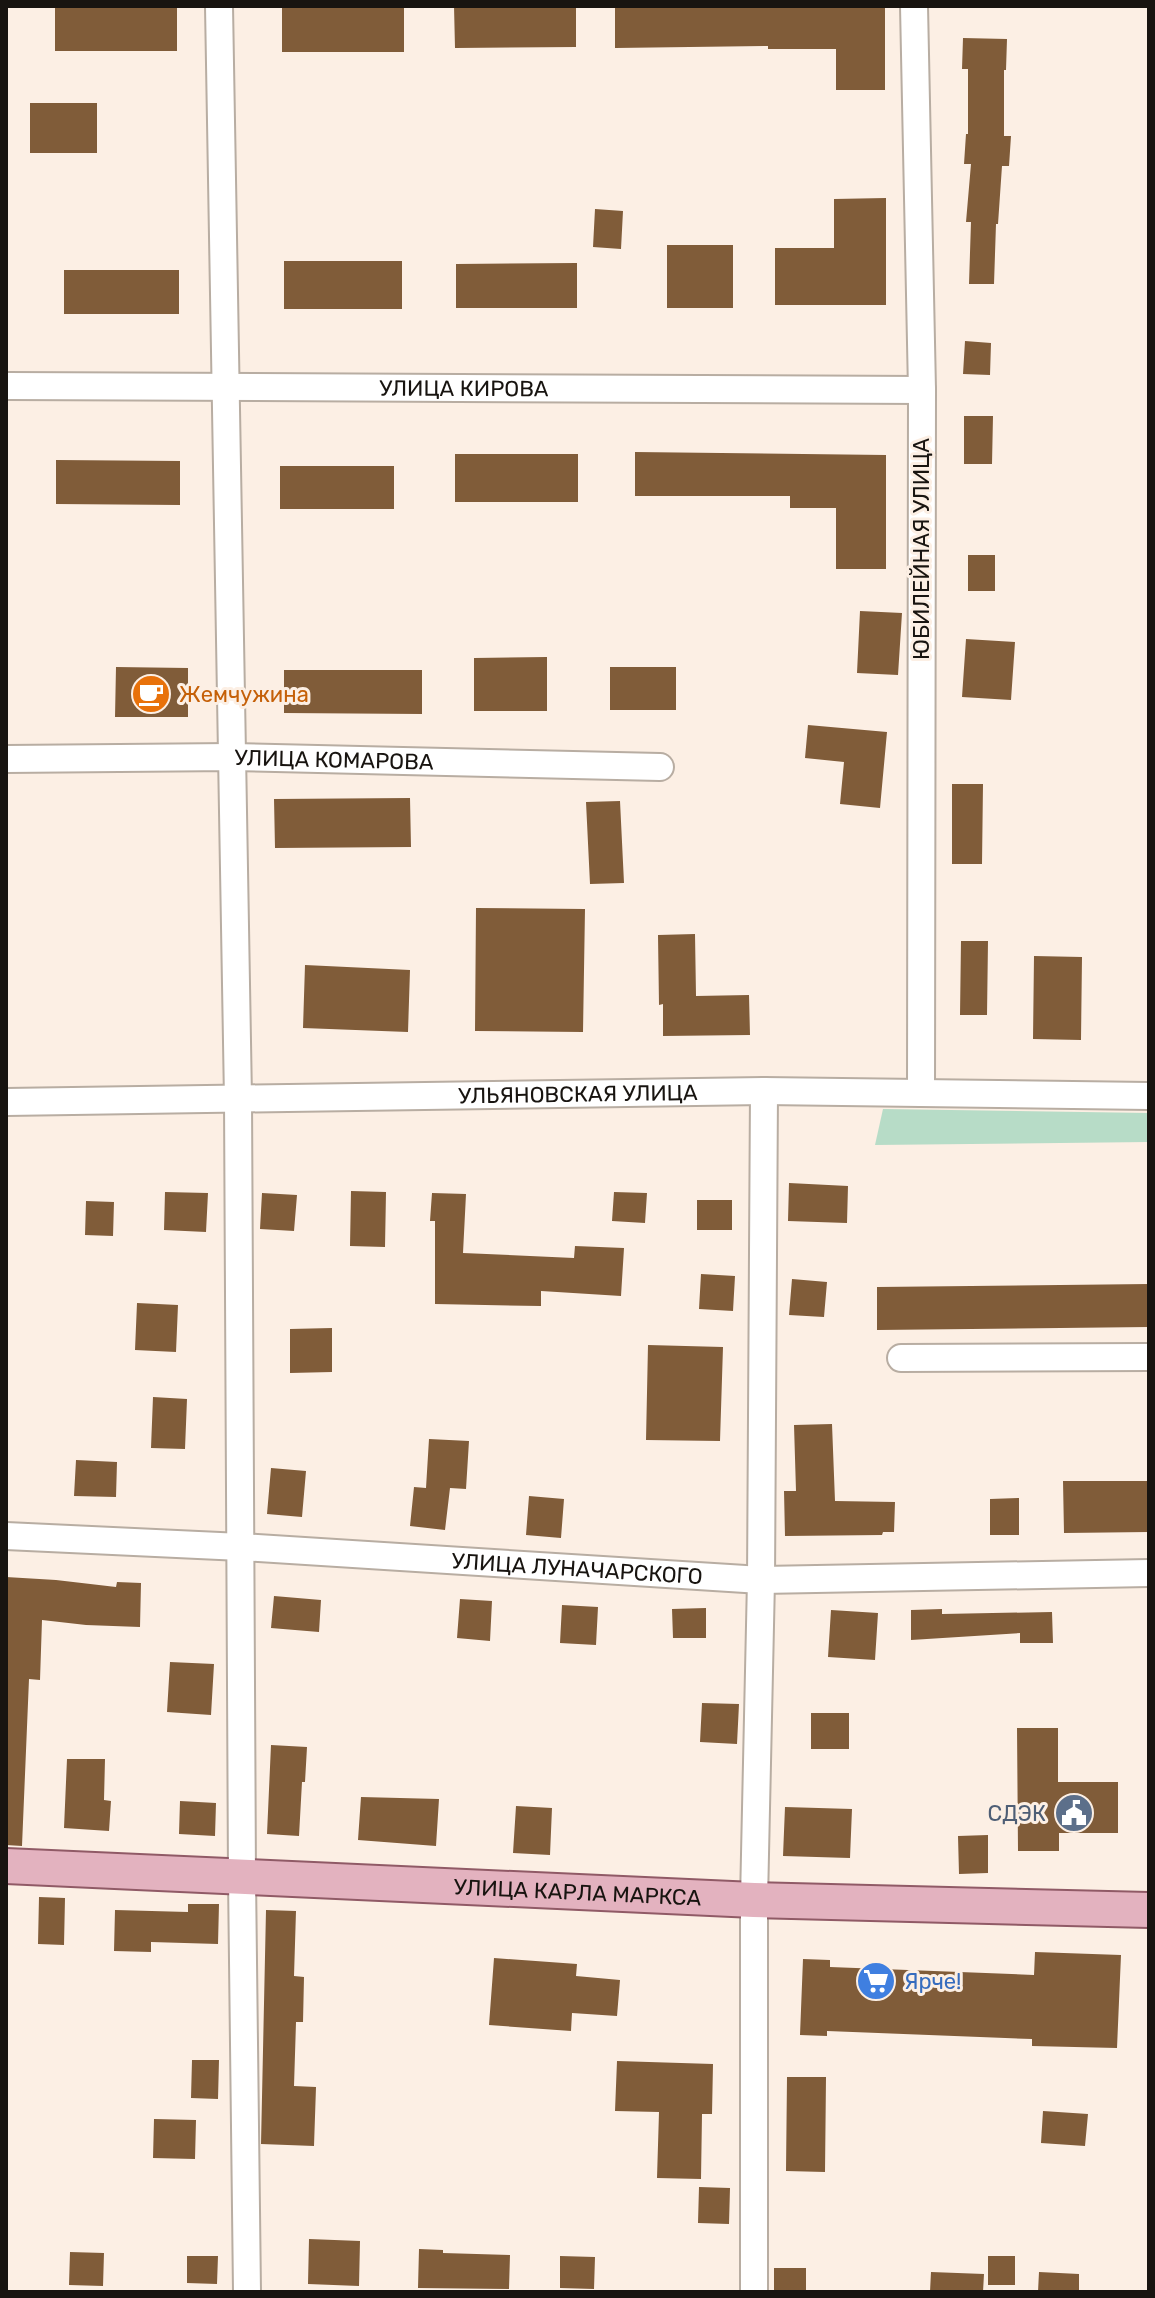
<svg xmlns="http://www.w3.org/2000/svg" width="1155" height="2298" font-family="Rubik,sans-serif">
  <rect width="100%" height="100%" fill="#fcefe4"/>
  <!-- green -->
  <path fill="#b7dcc7" d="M 883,1109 L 1149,1113 L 1149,1142 L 875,1145 Z"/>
  <!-- building -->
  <path fill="#805c39" d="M 55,6 L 177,6 L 177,51 L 55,51 Z
    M 282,6 L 404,6 L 404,52 L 282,52 Z
    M 454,6 L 576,6 L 576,47 L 455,48 Z
    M 615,6 L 885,6 L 885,90 L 836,90 L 836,49 L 768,49 L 768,46 L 615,48 Z
    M 963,38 L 1007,39 L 1006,70 L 1004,70 L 1004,136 L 1011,136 L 1009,166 L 1002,166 L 998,224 L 996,224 L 994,284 L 969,284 L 971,222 L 966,222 L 971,164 L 964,164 L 966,134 L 968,134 L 968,69 L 962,69 Z
    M 30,103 L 97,103 L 97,153 L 30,153 Z
    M 886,198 L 886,305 L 775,305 L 775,248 L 834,248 L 834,199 Z
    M 595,209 L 623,211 L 621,249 L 593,247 Z
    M 667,245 L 733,245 L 733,308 L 667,308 Z
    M 284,261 L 402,261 L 402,309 L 284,309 Z
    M 577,263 L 577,308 L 456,308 L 456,264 Z
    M 64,270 L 179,270 L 179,314 L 64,314 Z
    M 965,341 L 991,343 L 990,375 L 963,374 Z
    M 964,416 L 993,416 L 992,464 L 964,464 Z
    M 635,452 L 886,455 L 886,569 L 836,569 L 836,508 L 790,508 L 790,496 L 635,496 Z
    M 455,454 L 578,454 L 578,502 L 455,502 Z
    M 56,460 L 180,461 L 180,505 L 56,504 Z
    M 280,466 L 394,466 L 394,509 L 280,509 Z
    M 968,555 L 995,555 L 995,591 L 968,591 Z
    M 860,611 L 902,613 L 898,675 L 857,673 Z
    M 966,639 L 1015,642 L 1011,700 L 962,697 Z
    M 547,657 L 547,711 L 474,711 L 474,658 Z
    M 116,667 L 188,668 L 188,717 L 115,717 Z
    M 610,667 L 676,667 L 676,710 L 610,710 Z
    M 284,670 L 422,670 L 422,714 L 284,713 Z
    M 808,725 L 887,732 L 880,808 L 840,804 L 844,762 L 805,758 Z
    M 952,784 L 983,784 L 982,864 L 952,864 Z
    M 410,798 L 411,847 L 275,848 L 274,799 Z
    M 620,801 L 624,883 L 590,884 L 586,802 Z
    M 476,908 L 585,909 L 583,1032 L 475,1031 Z
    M 695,934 L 696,996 L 749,995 L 750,1035 L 663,1036 L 663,1004 L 659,1005 L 658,935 Z
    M 961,941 L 988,941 L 987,1015 L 960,1015 Z
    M 1034,956 L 1082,957 L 1081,1040 L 1033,1039 Z
    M 305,965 L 410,970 L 408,1032 L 303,1028 Z
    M 789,1183 L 848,1186 L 847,1223 L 788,1221 Z
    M 351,1191 L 386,1192 L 385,1247 L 350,1246 Z
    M 165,1192 L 208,1193 L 206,1232 L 164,1230 Z
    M 614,1192 L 647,1193 L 645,1223 L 612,1221 Z
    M 262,1193 L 297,1195 L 294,1231 L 260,1229 Z
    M 432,1193 L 466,1194 L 463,1253 L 574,1258 L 575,1246 L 624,1248 L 621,1296 L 541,1291 L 541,1306 L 435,1304 L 435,1221 L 430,1221 Z
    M 697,1200 L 732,1200 L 732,1230 L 697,1230 Z
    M 86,1201 L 114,1202 L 113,1236 L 85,1235 Z
    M 701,1274 L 735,1276 L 733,1311 L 699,1309 Z
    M 792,1279 L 827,1282 L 824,1317 L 789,1315 Z
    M 1149,1284 L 1149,1327 L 877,1330 L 877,1287 Z
    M 137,1303 L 178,1305 L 176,1352 L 135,1350 Z
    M 332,1328 L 332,1372 L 290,1373 L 290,1329 Z
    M 648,1345 L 723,1347 L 720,1441 L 646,1440 Z
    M 153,1397 L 187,1399 L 185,1449 L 151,1448 Z
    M 832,1424 L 835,1501 L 895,1502 L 894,1532 L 883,1532 L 882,1535 L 785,1536 L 784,1491 L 796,1491 L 794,1425 Z
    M 429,1439 L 469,1441 L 466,1489 L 450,1488 L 445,1530 L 410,1526 L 414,1487 L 426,1488 Z
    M 76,1460 L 117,1462 L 116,1497 L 74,1496 Z
    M 271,1468 L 306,1471 L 302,1517 L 267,1514 Z
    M 1063,1481 L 1149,1481 L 1149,1532 L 1064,1533 Z
    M 529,1496 L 564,1499 L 561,1538 L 526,1535 Z
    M 1019,1498 L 1019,1535 L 990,1535 L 990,1499 Z
    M 6,1577 L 56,1580 L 116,1587 L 117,1582 L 141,1583 L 140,1627 L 86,1625 L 42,1620 L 40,1680 L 29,1679 L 22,1846 L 6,1845 Z
    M 274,1596 L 321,1600 L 319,1632 L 271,1628 Z
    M 460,1599 L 492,1601 L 490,1641 L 457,1638 Z
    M 562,1605 L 598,1607 L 596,1645 L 560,1643 Z
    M 706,1608 L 706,1638 L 673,1638 L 672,1609 Z
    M 942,1609 L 942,1614 L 1052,1612 L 1053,1643 L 1020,1643 L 1020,1633 L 911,1640 L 911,1610 Z
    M 831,1610 L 878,1613 L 875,1660 L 828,1657 Z
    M 170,1662 L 214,1664 L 211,1715 L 167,1712 Z
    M 702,1703 L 739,1704 L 737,1744 L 700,1742 Z
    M 811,1713 L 849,1713 L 849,1749 L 811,1749 Z
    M 1017,1728 L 1058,1728 L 1058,1782 L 1118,1782 L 1118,1833 L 1059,1833 L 1059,1851 L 1018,1851 Z
    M 271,1745 L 307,1747 L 305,1782 L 302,1782 L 299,1836 L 267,1834 Z
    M 67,1759 L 105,1759 L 104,1800 L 111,1801 L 109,1831 L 64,1828 Z
    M 361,1797 L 439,1799 L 436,1846 L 358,1840 Z
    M 180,1801 L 216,1803 L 215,1836 L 179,1834 Z
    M 516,1806 L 552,1808 L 550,1855 L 513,1853 Z
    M 785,1807 L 852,1809 L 850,1858 L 783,1856 Z
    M 988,1835 L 988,1873 L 959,1874 L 958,1836 Z
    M 39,1897 L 65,1898 L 64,1945 L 38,1944 Z
    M 188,1904 L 219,1904 L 218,1944 L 151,1942 L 151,1952 L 114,1951 L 115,1910 L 188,1912 Z
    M 266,1910 L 296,1911 L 294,1976 L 304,1977 L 303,2022 L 296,2022 L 294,2086 L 316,2087 L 314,2146 L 261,2144 Z
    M 1035,1952 L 1121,1955 L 1117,2048 L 1032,2046 L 1032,2039 L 827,2031 L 827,2036 L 800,2035 L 803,1959 L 830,1960 L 830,1967 L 1034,1975 Z
    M 494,1958 L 577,1964 L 576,1976 L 620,1980 L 617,2016 L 572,2013 L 571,2031 L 489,2025 Z
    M 192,2060 L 219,2060 L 218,2099 L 191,2098 Z
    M 617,2061 L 713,2064 L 712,2114 L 702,2114 L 701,2179 L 657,2178 L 659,2112 L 615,2111 Z
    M 787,2077 L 826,2077 L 825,2172 L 786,2171 Z
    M 1043,2111 L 1088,2114 L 1085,2146 L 1041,2143 Z
    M 154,2119 L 196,2120 L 195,2159 L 153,2158 Z
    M 699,2187 L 730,2188 L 729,2224 L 698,2223 Z
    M 309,2239 L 360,2241 L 359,2286 L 308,2284 Z
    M 419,2249 L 443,2250 L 443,2253 L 510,2255 L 509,2289 L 418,2288 Z
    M 70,2252 L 104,2253 L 103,2286 L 69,2285 Z
    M 187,2256 L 218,2256 L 217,2284 L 187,2283 Z
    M 560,2256 L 595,2257 L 594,2289 L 560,2288 Z
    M 988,2256 L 1015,2256 L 1015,2285 L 988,2285 Z
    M 774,2268 L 806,2268 L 806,2292 L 774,2292 Z
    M 931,2272 L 984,2274 L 983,2292 L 930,2292 Z
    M 1039,2272 L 1079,2274 L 1079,2292 L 1038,2292 Z"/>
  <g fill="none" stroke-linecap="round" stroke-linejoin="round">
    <defs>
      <g id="minor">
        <path d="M 219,6 L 238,1099 L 242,1878 L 247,2292"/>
        <path d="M 914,6 L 922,390 L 921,1093"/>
        <path id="s1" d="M 6,386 L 922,390"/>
        <path id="s2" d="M 6,759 L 232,757 L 660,767"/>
        <path id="s3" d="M 6,1102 L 764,1091 L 1149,1096"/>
        <path d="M 901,1358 L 1149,1357"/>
        <path id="s4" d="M 6,1536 L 241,1547 L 761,1580 L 1149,1573"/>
        <path d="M 754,2292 L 754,1900 L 761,1580 L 764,1091"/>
      </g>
      <g id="major">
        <path id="s5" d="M 6,1866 L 754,1900 L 1149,1910"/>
      </g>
    </defs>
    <!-- minor casing -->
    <use href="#minor" stroke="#b8ada2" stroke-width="30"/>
    <!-- major casing -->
    <use href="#major" stroke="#905a66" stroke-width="38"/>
    <!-- minor -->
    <use href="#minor" stroke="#fff" stroke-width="26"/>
    <!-- major -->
    <use href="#major" stroke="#e3b2bf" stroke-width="34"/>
  </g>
  <!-- icons -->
  <defs>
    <symbol id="cafe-disc" viewBox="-11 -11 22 22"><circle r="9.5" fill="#e8710a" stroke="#fcefe4"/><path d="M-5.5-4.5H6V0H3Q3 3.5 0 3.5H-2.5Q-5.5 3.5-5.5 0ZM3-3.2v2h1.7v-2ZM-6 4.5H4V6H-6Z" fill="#fff"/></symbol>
    <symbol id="civic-disc" viewBox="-11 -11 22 22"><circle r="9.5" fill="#5c6f8a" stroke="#fcefe4"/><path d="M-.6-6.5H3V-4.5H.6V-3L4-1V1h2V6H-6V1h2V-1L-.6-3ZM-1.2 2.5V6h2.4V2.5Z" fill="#fff"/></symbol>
    <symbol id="supermarket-disc" viewBox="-11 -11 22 22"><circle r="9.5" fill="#3f7fe0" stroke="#fcefe4"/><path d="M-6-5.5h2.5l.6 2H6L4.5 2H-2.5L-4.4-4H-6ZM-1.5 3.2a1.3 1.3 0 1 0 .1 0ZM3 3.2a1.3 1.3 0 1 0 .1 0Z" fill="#fff"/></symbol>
  </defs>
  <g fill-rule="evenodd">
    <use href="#cafe-disc" x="129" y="672" width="44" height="44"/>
    <use href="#civic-disc" x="1052" y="1791" width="44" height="44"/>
    <use href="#supermarket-disc" x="854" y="1959" width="44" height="44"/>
  </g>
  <g text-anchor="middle" stroke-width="6" stroke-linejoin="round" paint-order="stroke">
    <!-- street labels -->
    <g font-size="22" fill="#181410" stroke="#fcefe4">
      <text dy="8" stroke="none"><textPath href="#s1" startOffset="458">УЛИЦА КИРОВА</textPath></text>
      <text transform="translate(921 549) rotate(-90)" y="8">ЮБИЛЕЙНАЯ УЛИЦА</text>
      <text dy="8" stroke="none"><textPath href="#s2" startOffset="328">УЛИЦА КОМАРОВА</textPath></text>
      <text dy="8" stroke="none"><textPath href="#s3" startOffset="572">УЛЬЯНОВСКАЯ УЛИЦА</textPath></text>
      <text dy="8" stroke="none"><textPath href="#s4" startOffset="572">УЛИЦА ЛУНАЧАРСКОГО</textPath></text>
      <text dy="8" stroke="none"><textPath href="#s5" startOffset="572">УЛИЦА КАРЛА МАРКСА</textPath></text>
    </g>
    <!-- food labels -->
    <g font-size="22" fill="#c56008" stroke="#fcefe4" text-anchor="start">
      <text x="179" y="702">Жемчужина</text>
    </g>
    <!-- service labels -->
    <g font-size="22" fill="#4e5e75" stroke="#fcefe4" text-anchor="end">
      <text x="1046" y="1821">СДЭК</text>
    </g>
    <!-- shop labels -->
    <g font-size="22" fill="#366cbe" stroke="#fcefe4" text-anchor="start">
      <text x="904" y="1989">Ярче!</text>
    </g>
  </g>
  <!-- border -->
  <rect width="1155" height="2298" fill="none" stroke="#181410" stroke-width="16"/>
</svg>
